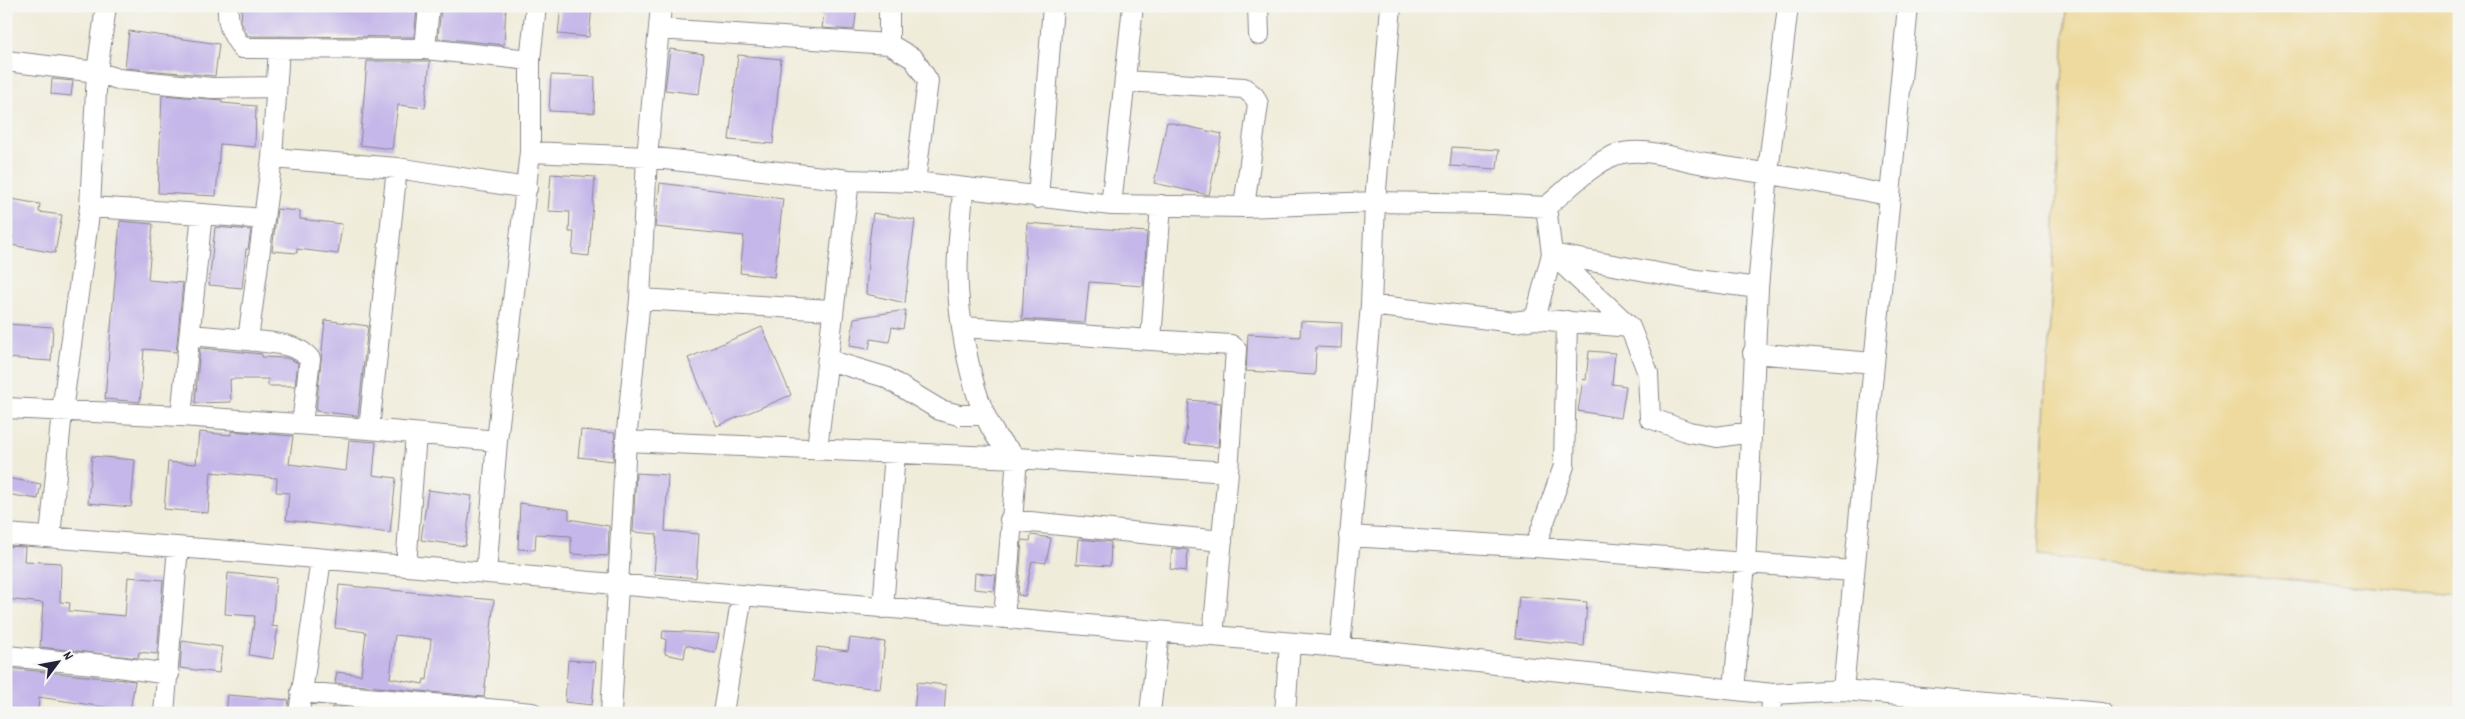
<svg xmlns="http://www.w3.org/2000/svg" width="2465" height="719" font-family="Dekko,sans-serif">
  <rect width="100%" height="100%" fill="#f6f6f2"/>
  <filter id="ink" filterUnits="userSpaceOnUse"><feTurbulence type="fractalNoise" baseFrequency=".02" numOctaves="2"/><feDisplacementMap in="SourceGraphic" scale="10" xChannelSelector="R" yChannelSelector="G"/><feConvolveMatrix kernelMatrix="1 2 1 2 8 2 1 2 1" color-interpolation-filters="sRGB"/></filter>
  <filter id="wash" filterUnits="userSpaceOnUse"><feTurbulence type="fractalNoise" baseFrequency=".0096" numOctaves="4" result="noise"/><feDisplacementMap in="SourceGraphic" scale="20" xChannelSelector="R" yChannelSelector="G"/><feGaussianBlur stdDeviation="1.12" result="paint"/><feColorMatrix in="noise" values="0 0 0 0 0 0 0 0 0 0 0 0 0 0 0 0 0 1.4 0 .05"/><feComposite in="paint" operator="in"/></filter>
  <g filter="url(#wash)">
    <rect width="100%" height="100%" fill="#f0ecda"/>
    <!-- sand -->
    <path fill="#eeda9e" stroke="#887e6c" d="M 2066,6 L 2459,6 L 2459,596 L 2038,556 Z"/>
    <g id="blocks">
      <!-- building -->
      <path fill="#c5b7e9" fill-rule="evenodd" d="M 242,6 L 369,6 L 417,10 L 414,37 L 248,36 L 241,22 Z
        M 441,6 L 506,6 L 504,45 L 438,38 Z
        M 561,6 L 592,6 L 589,37 L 558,34 Z
        M 825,6 L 857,7 L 854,30 L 822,28 Z
        M 129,31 L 219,44 L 215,76 L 125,68 Z
        M 670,49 L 704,54 L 699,94 L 665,90 Z
        M 738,55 L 781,59 L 773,144 L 729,140 Z
        M 367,61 L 430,61 L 425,108 L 398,105 L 392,149 L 360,145 Z
        M 551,75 L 595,77 L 594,113 L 549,111 Z
        M 52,79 L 73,81 L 71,96 L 51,94 Z
        M 162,95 L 222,100 L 222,103 L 256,106 L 255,147 L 220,144 L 216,196 L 158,193 Z
        M 1167,122 L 1222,134 L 1209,195 L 1154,183 Z
        M 1452,147 L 1499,150 L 1497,169 L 1450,166 Z
        M 551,174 L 595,177 L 589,256 L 572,254 L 574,232 L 569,232 L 570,212 L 548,211 Z
        M 660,183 L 783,199 L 774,277 L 740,273 L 744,236 L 655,227 Z
        M 6,198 L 40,204 L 39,212 L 62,215 L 55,253 L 11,245 L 13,236 L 6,235 Z
        M 277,209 L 300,211 L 300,219 L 342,224 L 338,254 L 297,249 L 297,253 L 272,251 Z
        M 873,213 L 915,220 L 905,303 L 866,294 L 869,243 Z
        M 120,221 L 153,224 L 148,280 L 183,283 L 176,352 L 144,349 L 140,402 L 105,399 Z
        M 1027,223 L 1147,232 L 1143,286 L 1089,282 L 1085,323 L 1022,319 Z
        M 215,227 L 251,230 L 248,249 L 246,249 L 242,288 L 209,285 Z
        M 906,310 L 903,329 L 892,327 L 889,342 L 871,339 L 869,349 L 850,346 L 854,318 Z
        M 325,320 L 368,326 L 358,416 L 316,411 Z
        M 1301,321 L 1342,323 L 1341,348 L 1316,347 L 1315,375 L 1246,371 L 1248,334 L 1300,337 Z
        M 6,324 L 53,327 L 51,361 L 6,358 Z
        M 762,327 L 791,395 L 717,426 L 688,358 Z
        M 200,348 L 262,354 L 262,357 L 286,358 L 292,360 L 298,363 L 295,386 L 268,386 L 268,379 L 230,379 L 231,402 L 195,403 Z
        M 1589,351 L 1615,353 L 1612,384 L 1626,386 L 1621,418 L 1578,411 L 1583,379 L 1586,380 Z
        M 1189,400 L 1221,403 L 1218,447 L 1185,444 Z
        M 581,430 L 615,433 L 613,461 L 578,457 Z
        M 231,431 L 293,436 L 289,464 L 346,471 L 349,440 L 376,442 L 373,475 L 396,478 L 390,533 L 286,520 L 289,493 L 276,492 L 277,478 L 211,472 L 208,513 L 164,509 L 168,462 L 196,464 L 199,432 L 231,435 Z
        M 92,456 L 135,460 L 131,507 L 88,503 Z
        M 636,473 L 668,475 L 665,531 L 699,534 L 696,578 L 654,574 L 657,534 L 633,532 Z
        M 6,478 L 41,484 L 38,499 L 6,494 Z
        M 428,490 L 472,496 L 465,546 L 421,540 Z
        M 520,503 L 569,510 L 569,519 L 609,526 L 608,556 L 571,554 L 571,536 L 536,534 L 535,550 L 518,549 Z
        M 1031,535 L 1051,538 L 1046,563 L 1032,561 L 1025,596 L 1018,595 L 1022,540 L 1030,541 Z
        M 1078,539 L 1111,542 L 1110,566 L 1076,564 Z
        M 6,546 L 25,547 L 24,561 L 61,563 L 60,602 L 70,603 L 69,611 L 125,616 L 128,577 L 163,580 L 157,654 L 139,652 L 138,658 L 40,647 L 43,603 L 6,599 Z
        M 1172,548 L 1188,550 L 1186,571 L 1170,569 Z
        M 228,573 L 276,578 L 272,626 L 278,627 L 273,659 L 249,655 L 255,616 L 225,614 Z
        M 975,573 L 996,575 L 994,591 L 974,589 Z
        M 339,585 L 494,600 L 484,697 L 335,683 L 337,672 L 361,675 L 366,632 L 335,628 ZM 395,635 L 431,639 L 427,680 L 424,679 L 423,684 L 390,678 Z
        M 1519,596 L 1587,602 L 1584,646 L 1515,638 Z
        M 663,631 L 688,632 L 719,634 L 715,653 L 686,645 L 684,658 L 665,654 L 666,639 L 662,638 Z
        M 850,638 L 885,642 L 880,689 L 813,681 L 817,647 L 848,651 Z
        M 182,641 L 222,647 L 219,673 L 180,668 Z
        M 568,660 L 596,662 L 592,705 L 565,702 Z
        M 6,668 L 135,681 L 130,711 L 39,697 L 38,713 L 6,713 Z
        M 917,682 L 946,685 L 944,713 L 914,713 Z
        M 228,695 L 289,700 L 287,713 L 226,713 Z
        M 332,707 L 398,713 L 331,713 Z"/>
    </g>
  </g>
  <g filter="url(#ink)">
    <use href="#blocks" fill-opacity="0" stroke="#89878a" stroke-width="1"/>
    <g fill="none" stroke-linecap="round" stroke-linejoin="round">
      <defs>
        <path id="street" d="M 228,6 C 227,24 231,33 242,48 L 425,49 L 530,60
          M 1258,6 L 1259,35
          M 659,29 L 889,44 L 914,59 L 928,81 L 915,182
          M 889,44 L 889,6
          M 425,49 L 429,6
          M 6,61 L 97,72 L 118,79 L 212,88 L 275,87
          M 1125,81 L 1244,88 L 1254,96 L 1258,104 L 1244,207
          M 530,152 L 647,157 L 849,180 L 915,182 L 1111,205 L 1244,207 L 1375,202 L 1493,204 L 1546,207 C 1567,190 1590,165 1615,155 C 1643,145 1678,160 1705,164 C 1766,173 1827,183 1888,195
          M 272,158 L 397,168 L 527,188
          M 963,189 C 962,210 959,232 958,254 C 955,305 968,392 996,436 C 1001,444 1011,451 1017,458 L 1004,618
          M 1038,198 L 1053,6
          M 1111,205 L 1133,6
          M 1161,205 L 1151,340 L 1231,345 L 1236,349 L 1228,472
          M 90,207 L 202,214 L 181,416 L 369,429 L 497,441
          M 202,214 L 264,219
          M 1552,254 L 1630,327 L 1648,373 L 1650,418 L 1689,432 L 1717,437 L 1750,432
          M 1552,254 L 1696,280 L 1758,288
          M 640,299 L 832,310
          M 1371,305 L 1514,322 L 1535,319 L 1552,254 L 1546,207
          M 1535,319 L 1630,327
          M 964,327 L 1151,340
          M 190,335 L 248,340 L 272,158 L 279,48
          M 248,340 C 268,343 297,342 310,359 L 302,424
          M 1753,353 L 1874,363
          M 828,360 L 885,377 L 940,410 L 959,415 L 985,415
          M 6,408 L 181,416
          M 369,429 L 397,168
          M 626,441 L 1017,458 L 1228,472 L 1213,636
          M 817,449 L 849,180
          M 1010,520 L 1222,541
          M 6,534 L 269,554 L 1340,647 L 1773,694 L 1843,690 L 2102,713
          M 1349,536 L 1535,547 L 1853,571
          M 50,537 L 62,411 L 90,207 L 97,72 L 106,6
          M 1535,547 L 1564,466 L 1567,321
          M 406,566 L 416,434
          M 486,573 L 497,441 L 530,152 L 530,60 L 536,6
          M 883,608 L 895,453
          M 1340,647 L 1371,305 L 1375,202 L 1391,6
          M 6,656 L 104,665 L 169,674
          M 1734,690 L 1745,564 L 1758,288 L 1768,172 L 1788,6
          M 1843,690 L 1908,6
          M 301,692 L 532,713
          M 164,713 L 178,547
          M 299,713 L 321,559
          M 611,713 L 626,441 L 640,299 L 647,157 L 661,6
          M 723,713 L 742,595
          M 1150,713 L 1159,631
          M 1285,713 L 1290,643
          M 1771,713 L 1773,694"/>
      </defs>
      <!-- street casing -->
      <use href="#street" stroke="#89878a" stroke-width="22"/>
      <!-- street -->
      <use href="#street" stroke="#fff" stroke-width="20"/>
    </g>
  </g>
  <!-- margin -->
  <rect width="2465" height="719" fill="none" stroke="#f6f6f2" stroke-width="25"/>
  <!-- north arrow -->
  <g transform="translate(58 662) rotate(58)" stroke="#f6f6f2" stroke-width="4" paint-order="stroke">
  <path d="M0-4L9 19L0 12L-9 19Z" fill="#22223b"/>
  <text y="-8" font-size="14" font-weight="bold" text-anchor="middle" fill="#22223b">N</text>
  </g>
</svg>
